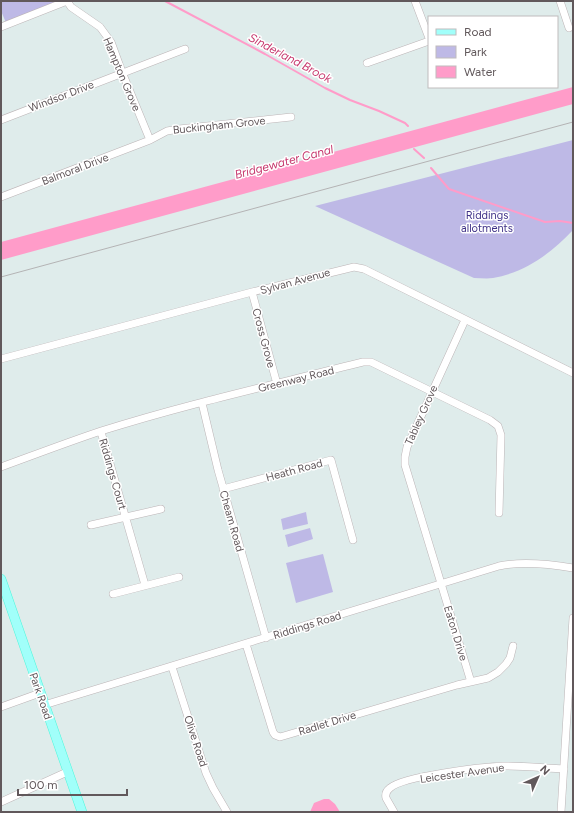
<svg xmlns="http://www.w3.org/2000/svg" width="574" height="813" font-family="Figtree,sans-serif">
  <rect width="100%" height="100%" fill="#dfeceb"/>
  <!-- green -->
  <path fill="#beb9e6" d="M 1,1 L 71,1 L 7,25 L 1,11 Z
    M 573,140 L 573,230 C 550,254 526,272 493,278 C 487,279 480,278 474,278 L 315,206 Z
    M 306,512 L 308,524 L 283,530 L 281,519 Z
    M 310,528 L 313,539 L 288,547 L 285,535 Z
    M 323,554 L 333,592 L 296,603 L 286,563 Z"/>
  <!-- water -->
  <path fill="#ff9cc9" d="M 573,87 L 573,104 L 1,260 L 1,242 Z
    M 324,799 L 329,799 L 335,804 L 340,812 L 310,812 L 314,803 Z"/>
  <g fill="none" stroke-linecap="round" stroke-linejoin="round">
    <!-- stream -->
    <path stroke="#ff9cc9" stroke-width="2" d="M 165,1 L 265,54 L 325,88 L 350,100 L 379,111 L 405,123 L 408,126
      M 414,149 L 424,158
      M 431,168 L 449,189 L 545,222 L 560,221 L 573,223"/>
    <defs>
      <path id="minor" d="M 67,1 L 71,7 L 100,27 L 111,42 L 122,72 L 150,140
        M 415,1 L 429,38
        M 560,1 L 569,28
        M 1,27 L 67,1
        M 367,63 L 429,41
        M 1,120 L 185,49
        M 1,197 L 150,140 L 167,131 L 179,129 L 291,117
        M 252,292 L 277,384
        M 465,320 L 407,447 L 405,457 L 405,465 L 471,682
        M 1,359 L 252,292 L 354,267 L 364,269 L 573,373
        M 202,403 L 218,470 L 266,638
        M 101,432 L 145,585
        M 1,467 C 34,455 68,442 101,431 C 183,405 268,386 351,365 L 363,362 L 371,362 L 490,420 L 498,426 L 501,435 L 499,513
        M 223,489 L 331,460 L 353,540
        M 91,525 L 161,509
        M 113,594 L 179,577
        M 246,644 L 273,732 L 275,735 L 280,737 L 457,685 L 488,678 L 498,672 L 506,664 L 510,658 L 513,646
        M 172,667 L 206,773 L 213,788 L 227,812
        M 44,705 L 499,566 C 523,561 549,564 573,568
        M 1,707 L 40,693
        M 1,802 L 67,772
        M 394,812 L 386,798 C 385,794 386,791 390,788 C 403,776 483,767 503,766 C 523,766 544,768 564,769
        M 561,812 L 573,618"/>
      <path id="major" d="M 1,579 L 82,812"/>
    </defs>
    <!-- minor casing -->
    <use href="#minor" stroke="#bdb5b7" stroke-width="8"/>
    <!-- major casing -->
    <use href="#major" stroke="#4df7db" stroke-width="10"/>
    <!-- minor -->
    <use href="#minor" stroke="#fff" stroke-width="7"/>
    <!-- major -->
    <use href="#major" stroke="#a1fffa" stroke-width="9"/>
    <!-- tram -->
    <path stroke="#b4b3b4" stroke-width="1" d="M 1,277 L 573,122"/>
  </g>
  <g text-anchor="middle" stroke-width="3" stroke-linejoin="round" paint-order="stroke">
    <!-- street labels -->
    <g font-size="11" fill="#61585b" stroke="#fff">
      <text transform="translate(122 74) rotate(67)" y="4">Hampton Grove</text>
      <text transform="translate(61 96) rotate(-21)" y="4">Windsor Drive</text>
      <text transform="translate(219 125) rotate(-6)" y="4">Buckingham Grove</text>
      <text transform="translate(75 169) rotate(-21)" y="4">Balmoral Drive</text>
      <text transform="translate(295 281) rotate(-15)" y="4">Sylvan Avenue</text>
      <text transform="translate(264 338) rotate(75)" y="4">Cross Grove</text>
      <text transform="translate(296 379) rotate(-14)" y="4">Greenway Road</text>
      <text transform="translate(421 415) rotate(-66)" y="4">Tabley Grove</text>
      <text transform="translate(294 470) rotate(-15)" y="4">Heath Road</text>
      <text transform="translate(113 474) rotate(74)" y="4">Riddings Court</text>
      <text transform="translate(232 521) rotate(74)" y="4">Cheam Road</text>
      <text transform="translate(307 625) rotate(-17)" y="4">Riddings Road</text>
      <text transform="translate(456 633) rotate(73)" y="4">Eaton Drive</text>
      <text transform="translate(41 696) rotate(71)" y="4">Park Road</text>
      <text transform="translate(327 723) rotate(-17)" y="4">Radlet Drive</text>
      <text transform="translate(196 741) rotate(72)" y="4">Olive Road</text>
      <text transform="translate(462 773) rotate(-8)" y="4">Leicester Avenue</text>
    </g>
    <!-- park labels -->
    <g font-size="11" fill="#3f3187" stroke="#fff">
      <text x="487" y="219">Riddings<tspan x="487" dy="13">allotments</tspan></text>
    </g>
    <!-- water labels -->
    <g font-size="12" font-style="italic" fill="#c73a6f" stroke="#fff">
      <text transform="translate(290 58) rotate(28)" y="4">Sinderland Brook</text>
      <text transform="translate(284 162) rotate(-15)" y="4">Bridgewater Canal</text>
    </g>
  </g>
  <!-- border -->
  <rect width="574" height="813" fill="none" stroke="#61585b" stroke-width="4"/>
  <!-- legend -->
  <rect x="428" y="16" width="130" height="72" fill="#ffffff" stroke="#c0bcbd"/>
  <rect x="436" y="29" width="20" height="6" fill="#a1fffa" stroke="#c0bcbd"/>
  <text x="464" y="36" font-size="12" fill="#61585b">Road</text>
  <rect x="436" y="46" width="20" height="12" fill="#beb9e6" stroke="#c0bcbd"/>
  <text x="464" y="56" font-size="12" fill="#61585b">Park</text>
  <rect x="436" y="66" width="20" height="12" fill="#ff9cc9" stroke="#c0bcbd"/>
  <text x="464" y="76" font-size="12" fill="#61585b">Water</text>
  <!-- north arrow -->
  <g transform="translate(538 777) rotate(45)" stroke="#ffffff" stroke-width="3" paint-order="stroke">
  <path d="M0-3L7 15L0 10L-7 15Z" fill="#61585b"/>
  <text y="-6" font-size="11" font-weight="bold" text-anchor="middle" fill="#61585b">N</text>
  </g>
  <!-- scale -->
  <path d="M18 789v6h109v-6" fill="none" stroke="#61585b" stroke-width="2"/>
  <text x="24" y="789" font-size="12" fill="#61585b" stroke="#ffffff" stroke-width="3" paint-order="stroke">100 m</text>
</svg>
